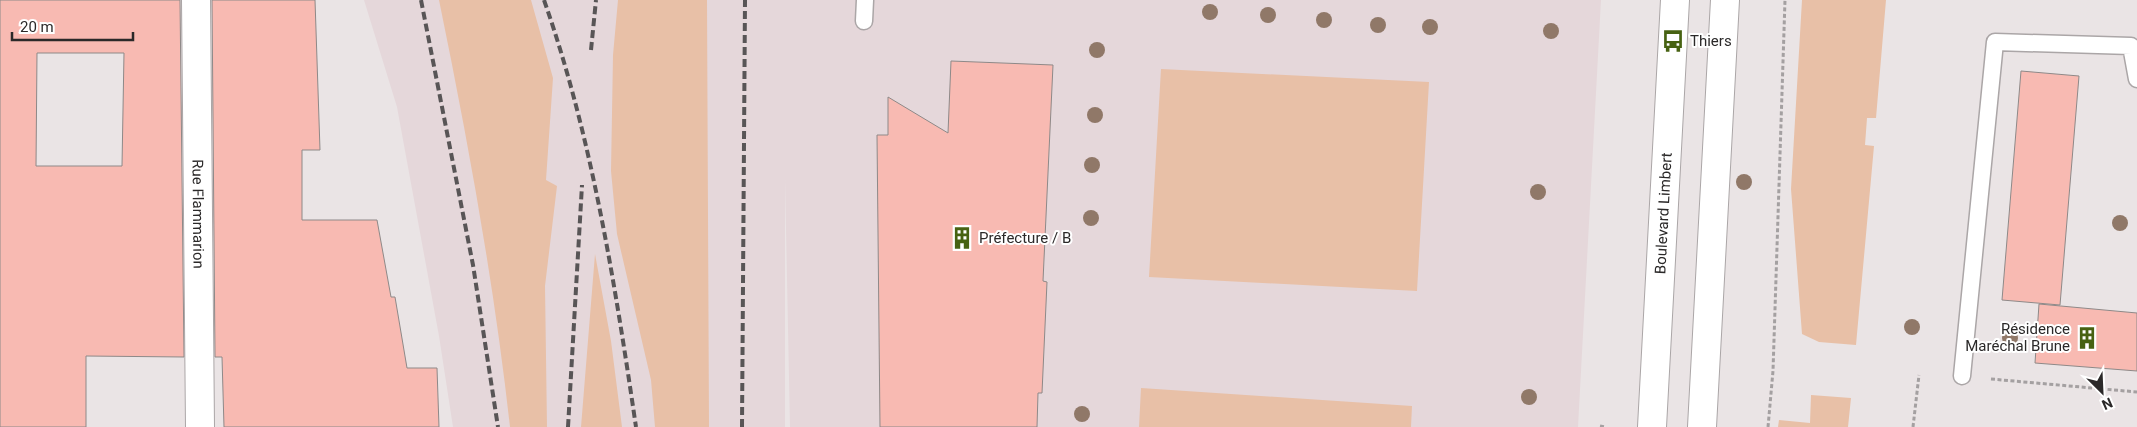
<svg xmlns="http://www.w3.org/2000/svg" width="2137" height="427" font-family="Roboto,sans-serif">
  <rect width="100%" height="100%" fill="#eae4e5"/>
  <!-- built -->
  <path fill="#e5d7da" d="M 364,0 L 1601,0 L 1578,427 L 790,427 L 785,179 L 785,427 L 453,427 L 439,336 L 397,107 Z"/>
  <!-- green -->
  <path fill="#e8c0a7" d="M 439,0 L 531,0 L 553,78 L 546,180 L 557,186 L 545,286 L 547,427 L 510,427 C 494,283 468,141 439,0 Z
    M 618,0 L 707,0 L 709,427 L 655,427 L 651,380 L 617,234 L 611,171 L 613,55 Z
    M 1802,0 L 1886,0 L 1876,118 L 1867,118 L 1865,145 L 1874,146 L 1856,345 L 1819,342 L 1802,334 L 1791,189 Z
    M 1161,69 L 1429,82 L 1417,291 L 1149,277 Z
    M 595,254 L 611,341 L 622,427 L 581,427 Z
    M 1141,388 L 1412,406 L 1411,427 L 1139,427 Z
    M 1811,395 L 1851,398 L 1848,427 L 1778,427 L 1779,420 L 1810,423 Z"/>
  <!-- building -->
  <path fill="#f8bab2" stroke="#8e8988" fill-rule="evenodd" d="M 0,0 L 180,0 L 184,357 L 86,356 L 86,427 L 0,427 ZM 37,53 L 124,53 L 122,166 L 36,166 Z
    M 212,0 L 315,0 L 320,150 L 302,150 L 302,220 L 377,220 L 391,297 L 395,297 L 407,368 L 437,368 L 439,427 L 224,427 L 222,357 L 215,357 Z
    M 951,61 L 1053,65 L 1043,281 L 1047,282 L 1042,393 L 1038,393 L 1037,427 L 880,427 L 877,135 L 888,135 L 888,97 L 948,133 Z
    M 2021,71 L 2079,76 L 2060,305 L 2002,300 Z
    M 2039,304 L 2137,313 L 2137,371 L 2035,363 Z"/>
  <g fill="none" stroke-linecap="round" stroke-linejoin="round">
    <defs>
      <path id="service" d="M 864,21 L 865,0
        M 1962,376 L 1995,42 L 2131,46 L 2137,79"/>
      <g id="minor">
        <path id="s1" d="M 196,0 L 200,427"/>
      </g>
      <g id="primary">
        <path id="s2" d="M 1652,427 L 1675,0"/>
        <path d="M 1702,427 L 1725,0"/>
      </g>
    </defs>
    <!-- service casing -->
    <use href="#service" stroke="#aba6a7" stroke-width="19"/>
    <!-- minor casing -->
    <use href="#minor" stroke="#aba6a7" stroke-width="30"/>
    <!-- primary casing -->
    <use href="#primary" stroke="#aba6a7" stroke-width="30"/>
    <!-- path -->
    <path stroke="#a4a0a1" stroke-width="3" stroke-dasharray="4 2.5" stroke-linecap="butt" d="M 1991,379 L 2137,392
      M 1600,426 L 1605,427
      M 1768,427 L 1773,371 L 1785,0
      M 1913,427 L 1919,375"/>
    <!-- service -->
    <use href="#service" stroke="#fff" stroke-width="16"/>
    <!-- minor -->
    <use href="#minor" stroke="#fff" stroke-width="28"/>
    <!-- primary -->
    <use href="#primary" stroke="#fff" stroke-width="28"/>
    <!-- rail -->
    <path stroke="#585556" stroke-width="4" stroke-dasharray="8 4" stroke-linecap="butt" d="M 421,0 L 473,265 L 498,427
      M 544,0 C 592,137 615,284 636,427
      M 591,50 L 596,0
      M 568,427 L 582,185
      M 742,427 L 745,0"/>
  </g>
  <!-- trees -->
  <g fill="#907868">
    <circle cx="1210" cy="12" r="8"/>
    <circle cx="1268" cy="15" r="8"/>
    <circle cx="1324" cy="20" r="8"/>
    <circle cx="1378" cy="25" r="8"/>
    <circle cx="1430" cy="27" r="8"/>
    <circle cx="1551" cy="31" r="8"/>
    <circle cx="1097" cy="50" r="8"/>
    <circle cx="1095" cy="115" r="8"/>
    <circle cx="1092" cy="165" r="8"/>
    <circle cx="1744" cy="182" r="8"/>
    <circle cx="1538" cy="192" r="8"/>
    <circle cx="1091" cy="218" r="8"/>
    <circle cx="2120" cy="223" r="8"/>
    <circle cx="1912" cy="327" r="8"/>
    <circle cx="2010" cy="338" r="8"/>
    <circle cx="1529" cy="397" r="8"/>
    <circle cx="1082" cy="414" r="8"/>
  </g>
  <!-- icons -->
  <defs>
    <symbol id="bus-bare" viewBox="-9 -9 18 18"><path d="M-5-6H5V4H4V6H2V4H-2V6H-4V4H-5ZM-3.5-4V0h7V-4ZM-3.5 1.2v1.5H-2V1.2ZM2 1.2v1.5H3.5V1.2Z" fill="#476212" stroke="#fff" stroke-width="2.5" paint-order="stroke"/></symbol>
    <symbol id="building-bare" viewBox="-9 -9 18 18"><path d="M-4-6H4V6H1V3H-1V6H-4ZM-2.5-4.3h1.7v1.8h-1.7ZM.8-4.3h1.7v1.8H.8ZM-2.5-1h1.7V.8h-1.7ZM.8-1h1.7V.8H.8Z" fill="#476212" stroke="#fff" stroke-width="2.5" paint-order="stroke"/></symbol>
  </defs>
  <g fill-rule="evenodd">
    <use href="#bus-bare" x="1657" y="25" width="32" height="32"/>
    <use href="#building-bare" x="946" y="222" width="32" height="32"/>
    <use href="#building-bare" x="2071" y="322" width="32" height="32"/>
  </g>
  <g text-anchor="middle" stroke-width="4" stroke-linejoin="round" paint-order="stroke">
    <!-- poi labels -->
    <g font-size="15" fill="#2b2929" stroke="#fff" text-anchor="start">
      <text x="1690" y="46">Thiers</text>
      <text x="979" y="243">Préfecture / B</text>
      <text x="2070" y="334" text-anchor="end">Résidence<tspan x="2070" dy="17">Maréchal Brune</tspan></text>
    </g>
    <!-- street labels -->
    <g font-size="15" fill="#2b2929" stroke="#fff">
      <text dy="5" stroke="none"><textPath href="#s1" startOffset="214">Rue Flammarion</textPath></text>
      <text dy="5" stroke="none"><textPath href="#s2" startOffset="214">Boulevard Limbert</textPath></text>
    </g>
  </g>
  <!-- north arrow -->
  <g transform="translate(2102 392) rotate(156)" stroke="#ffffff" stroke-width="4" paint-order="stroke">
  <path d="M0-4L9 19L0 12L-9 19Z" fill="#2b2929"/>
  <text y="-8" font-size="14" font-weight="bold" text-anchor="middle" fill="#2b2929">N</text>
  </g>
  <!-- scale -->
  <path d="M12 32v8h121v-8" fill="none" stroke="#2b2929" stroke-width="2.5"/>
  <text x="20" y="32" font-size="15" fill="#2b2929" stroke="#ffffff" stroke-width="4" paint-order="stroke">20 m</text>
</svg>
